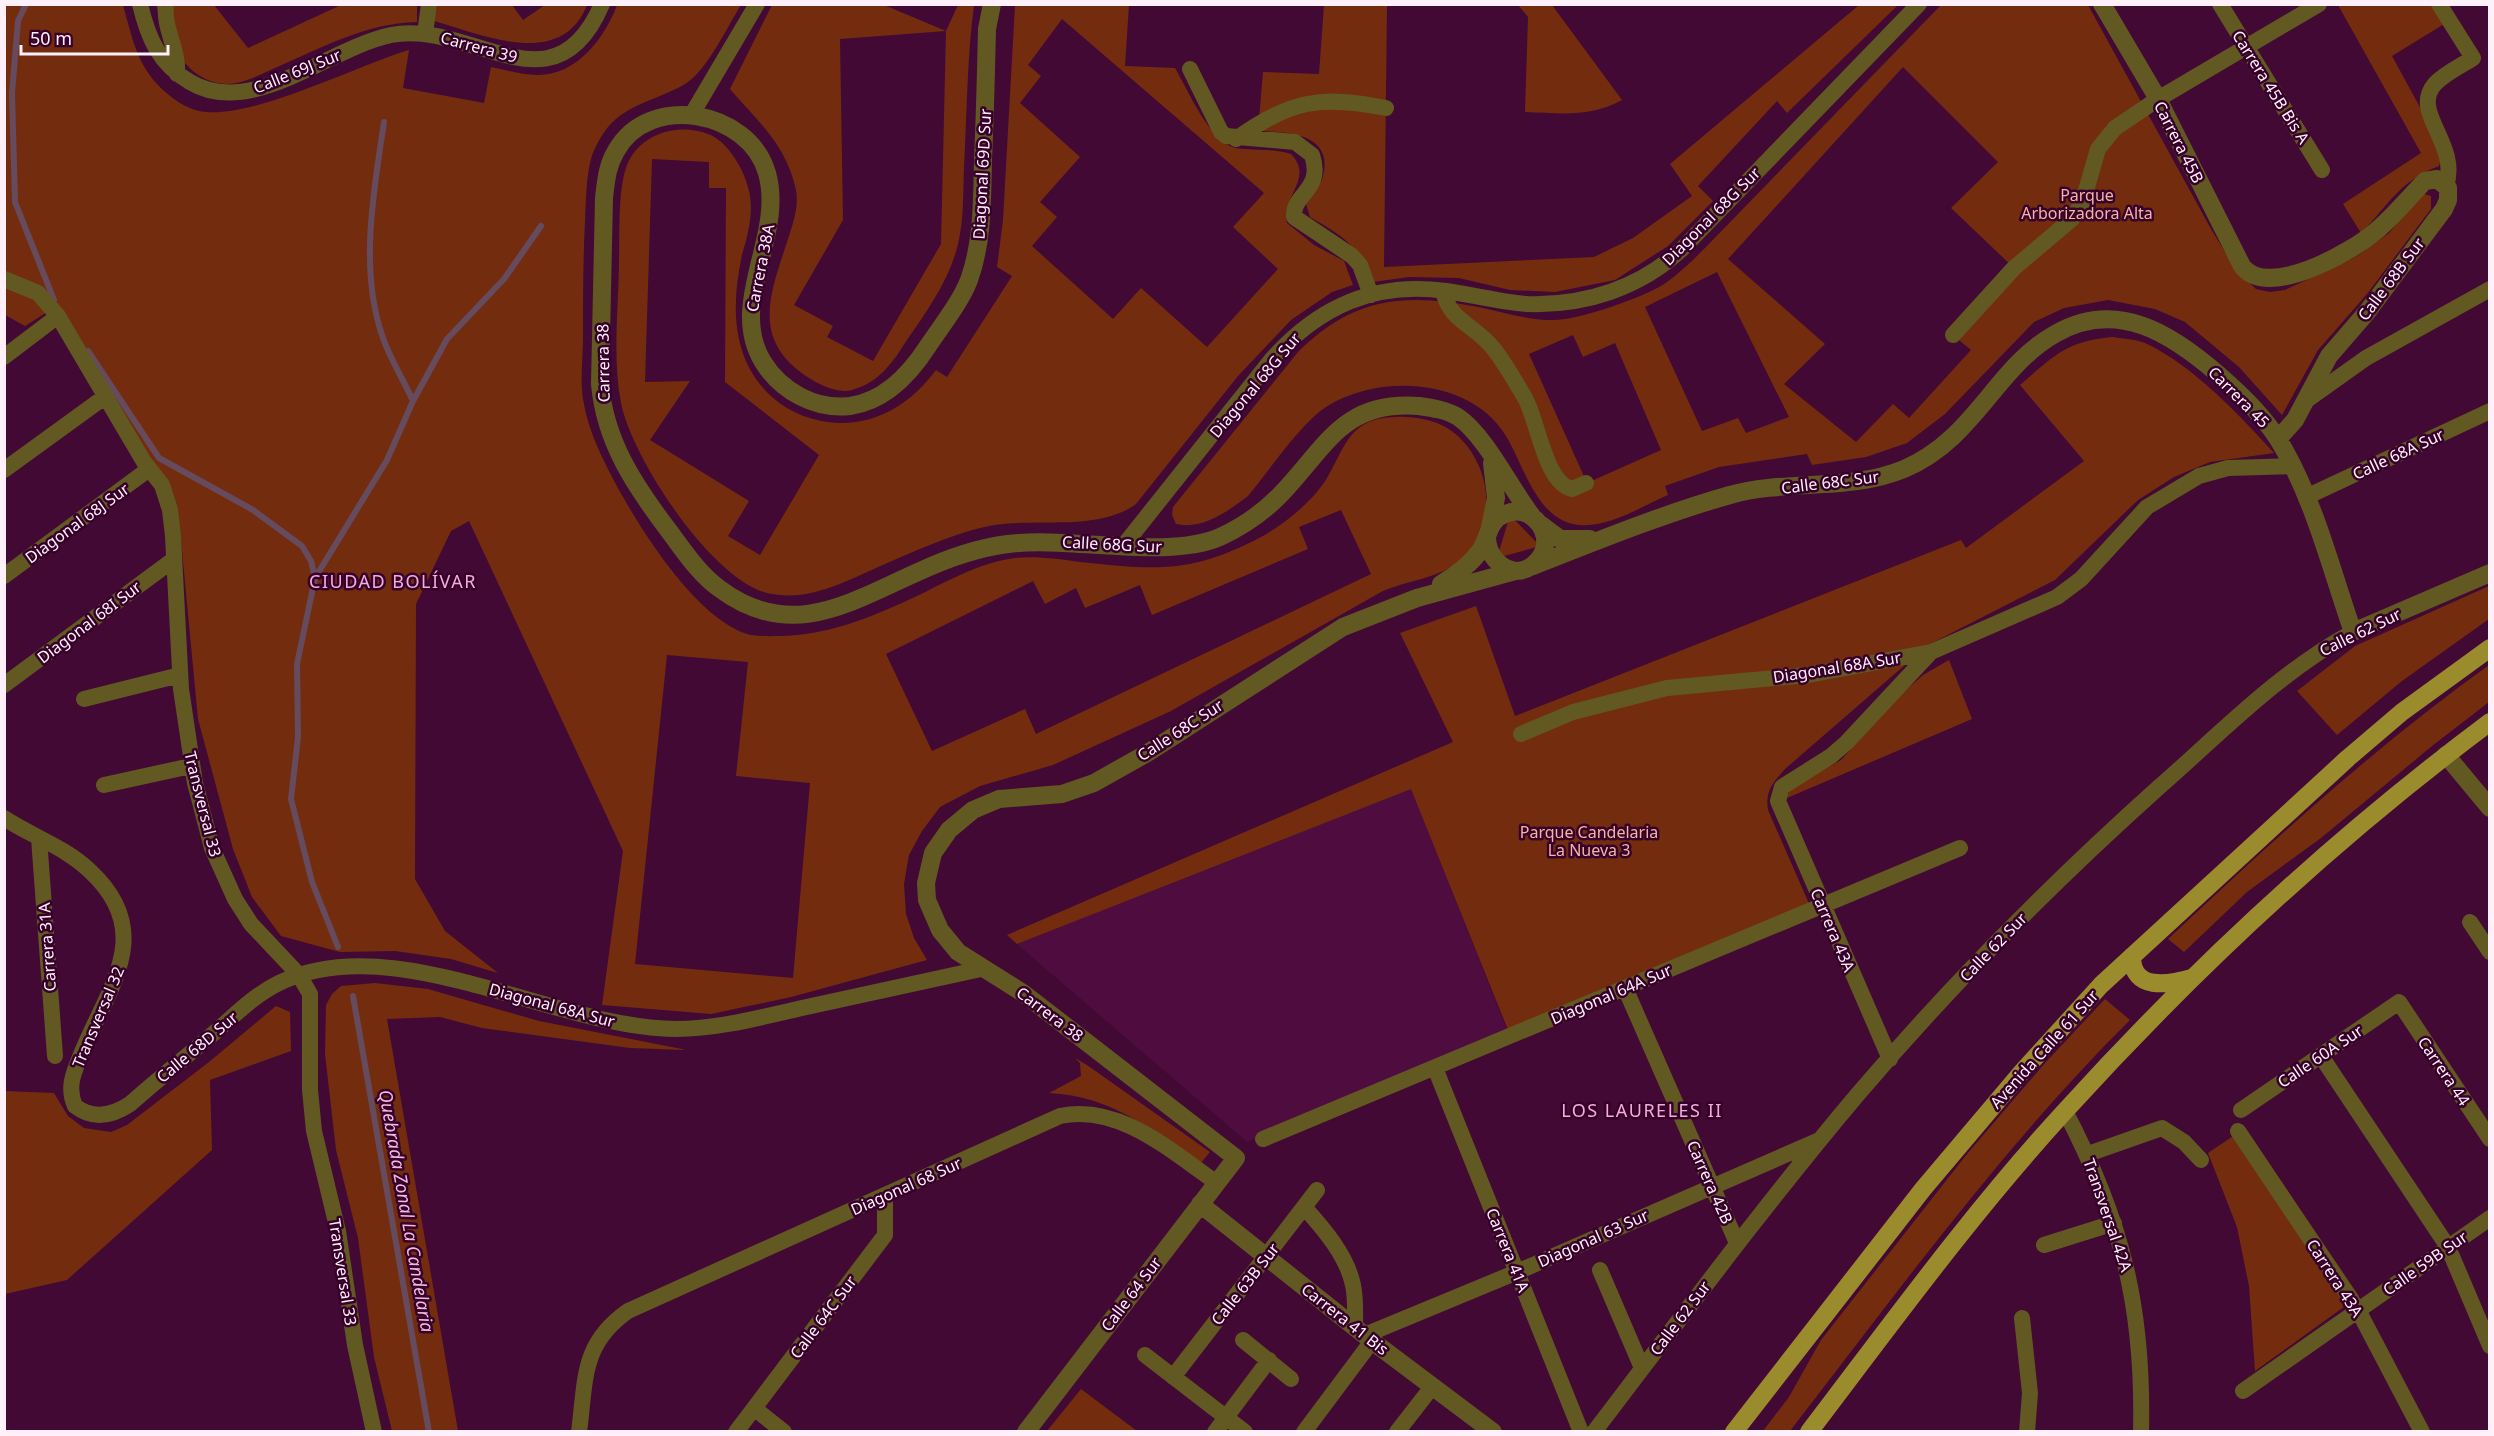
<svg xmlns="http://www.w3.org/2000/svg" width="2494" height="1436" font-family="'Noto Sans',sans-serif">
  <rect width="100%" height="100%" fill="#420934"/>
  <!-- built -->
  <path fill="#4e0d3e" d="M 1411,788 L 1507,1030 L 1247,1142 L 1017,944 Z"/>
  <!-- green -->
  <path fill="#742c0f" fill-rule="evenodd" d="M 4,5 L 123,5 C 130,30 135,56 151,77 C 162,91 181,107 199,111 C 250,121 355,66 409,50 L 403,88 L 484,103 L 491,67 C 506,70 522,75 537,75 C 576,76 605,38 617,5 L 741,5 C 727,27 707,71 685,84 C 660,99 627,104 608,127 C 601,136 594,148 591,159 C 586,178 586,201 585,221 C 583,260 583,298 583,337 C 583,357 580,379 583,399 C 588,432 604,462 619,490 C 645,536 696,617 747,634 C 758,637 772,636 783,636 C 828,634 861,621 902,603 C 936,588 972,565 1009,559 C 1031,555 1058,559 1080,562 C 1156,570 1191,574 1261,537 C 1285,524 1313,501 1327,478 C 1346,445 1350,418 1395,417 C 1412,416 1432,419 1447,428 C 1490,454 1502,525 1462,559 C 1440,579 1407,580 1381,592 L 1171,711 L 1053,765 L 980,786 L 940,807 L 922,831 L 909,855 L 904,884 L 906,914 L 914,938 L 927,960 L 791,997 L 711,1014 L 602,1005 L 623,851 L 469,521 L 451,531 L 416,604 L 415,879 L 445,931 L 498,973 L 451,959 L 395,951 L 340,952 L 281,936 L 252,897 L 233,849 L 198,719 L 180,530 L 52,309 L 25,326 L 5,315 ZM 1341,510 L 1371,574 L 1036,734 L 1025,709 L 932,751 L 886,654 L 1033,581 L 1045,604 L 1076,588 L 1085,608 L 1140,585 L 1152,615 L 1308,549 L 1299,527 ZM 667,655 L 748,662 L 736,776 L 810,783 L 793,978 L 635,964 Z
    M 156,5 L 214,5 L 248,48 L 341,5 L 417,5 L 417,22 C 366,23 321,48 275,68 C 261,74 243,84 227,84 C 184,82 168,39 156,5 Z
    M 437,5 L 512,5 L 523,20 L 545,5 L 587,5 C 561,70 484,35 434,21 Z
    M 772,5 L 884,5 L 946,31 L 958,5 L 974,5 C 967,58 967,113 964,167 C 963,192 964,220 958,244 C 950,279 927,311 907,340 C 892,363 880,382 852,390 C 837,394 818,384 806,376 C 750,338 771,292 788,239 C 793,223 799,207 796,190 C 786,144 759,123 730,89 ZM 946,31 L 941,244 L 873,361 L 827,337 L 833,326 L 794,305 L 843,220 L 840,39 Z
    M 1015,5 L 1129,5 L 1125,66 L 1175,68 C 1188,90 1210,143 1236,148 C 1255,151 1270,148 1291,154 C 1315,179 1280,197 1287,223 L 1314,245 L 1344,261 L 1353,285 L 1332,292 L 1291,320 L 1238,376 L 1136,504 C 1095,534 1028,515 980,528 C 948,536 915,551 885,564 C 848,580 809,603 767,593 C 711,579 632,458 621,403 C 612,357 619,305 619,258 C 620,232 617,178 631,157 C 646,132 681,123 708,134 C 728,141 745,171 749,191 C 754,213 748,234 742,255 C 731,305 731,360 772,397 C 790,413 814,422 838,423 C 880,424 912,402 936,370 L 947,377 L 1012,276 L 997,267 L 1003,220 ZM 1062,19 L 1264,193 L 1233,227 L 1278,269 L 1207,347 L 1141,288 L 1113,319 L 1032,246 L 1057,217 L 1040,202 L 1080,157 L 1020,103 L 1041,76 L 1028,65 ZM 652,159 L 709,162 L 709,188 L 726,188 L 725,382 L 819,455 L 760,555 L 728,536 L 749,501 L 650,440 L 690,381 L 645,382 Z
    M 1324,5 L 1387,5 L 1384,267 L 1594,257 L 1633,238 L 1692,196 L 1670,164 L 1859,5 L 1898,5 L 1787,113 L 1777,101 L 1698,186 L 1713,201 L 1668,246 L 1615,280 L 1555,292 L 1510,290 L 1459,278 L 1409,277 L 1373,282 C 1356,244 1346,238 1310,217 L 1306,204 C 1311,194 1320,188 1323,176 C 1334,132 1285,132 1258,131 L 1263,72 L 1319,74 Z
    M 1518,5 L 1552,5 L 1622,100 C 1589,118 1561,113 1525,112 L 1528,17 Z
    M 1941,5 L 2088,5 L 2211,229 L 2236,270 L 2256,289 L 2270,292 L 2285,290 L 2357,256 L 2389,233 L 2418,197 L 2424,194 L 2431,196 L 2431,209 L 2367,294 L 2318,350 L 2282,415 L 2239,367 L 2185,322 L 2155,309 L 2108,300 L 2064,308 L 2034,322 L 1945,414 L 1907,443 L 1866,457 L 1812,465 L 1807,454 L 1719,467 L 1665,486 L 1668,495 C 1640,507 1604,531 1573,524 C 1536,516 1523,464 1506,436 C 1471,378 1379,373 1326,407 C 1300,424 1269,471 1248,496 C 1228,511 1203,530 1176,524 L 1172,515 L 1173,507 L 1298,352 C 1356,295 1407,293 1483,308 C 1507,313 1531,321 1556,320 C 1581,319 1646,297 1667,282 C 1681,272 1693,260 1705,248 ZM 1903,67 L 1998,162 L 1951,208 L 2014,268 L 1953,335 L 1971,350 L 1909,418 L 1893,404 L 1856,442 L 1784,384 L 1825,344 L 1728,259 ZM 1717,272 L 1789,417 L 1746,433 L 1738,418 L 1702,431 L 1645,307 ZM 1573,335 L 1583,357 L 1615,343 L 1661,450 L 1587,483 L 1529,354 Z
    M 2338,5 L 2439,5 L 2449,21 L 2392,56 L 2422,111 L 2441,158 L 2439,166 C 2398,182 2390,204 2361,233 L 2343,204 L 2421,153 Z
    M 2113,337 C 2123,339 2136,339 2145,343 C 2194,366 2238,414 2274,453 L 2210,462 L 2174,477 L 2138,500 L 2055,580 L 1928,645 L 1785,769 C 1773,783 1765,791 1768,810 L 1810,906 L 1508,1030 L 1411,789 L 1017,944 L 1007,935 L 1453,742 L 1400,633 L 1476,606 L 1515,716 L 1961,540 L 1966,548 L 2084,461 L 2020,385 C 2054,356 2066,341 2113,337 Z
    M 1510,515 L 1540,546 L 1497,558 Z
    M 2489,586 L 2489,619 L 2402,681 L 2337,735 L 2297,691 L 2355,646 Z
    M 1949,660 L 1972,719 L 1787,798 L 1790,788 L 1841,760 L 1897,698 L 1923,675 Z
    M 2489,665 L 2489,702 L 2432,746 L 2321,838 L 2247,892 L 2184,952 L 2168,939 C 2270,843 2375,747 2489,665 Z
    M 375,983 L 428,989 L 539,1021 L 687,1050 L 630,1048 L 482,1028 L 440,1017 L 387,1019 L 458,1431 L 392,1431 L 374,1357 L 358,1238 L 336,1150 L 325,1054 L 326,1005 L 332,994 L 341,986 Z
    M 2105,999 L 2130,1020 C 2004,1145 1899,1290 1790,1431 L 1763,1431 L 1789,1397 L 1821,1340 L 1967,1154 L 2045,1063 Z
    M 276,1006 L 290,1012 L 291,1051 L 210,1080 L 212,1150 L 67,1280 L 5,1294 L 5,1091 L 54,1093 L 68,1116 L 84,1128 L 111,1132 L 127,1125 L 209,1062 Z
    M 1075,1058 L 1087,1065 L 1210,1152 L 1201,1163 C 1150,1130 1113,1096 1049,1093 L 1081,1076 L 1080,1063 Z
    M 2245,1128 L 2359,1296 L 2255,1371 L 2249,1286 L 2237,1227 L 2208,1153 Z
    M 1081,1389 L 1137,1431 L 1047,1431 Z"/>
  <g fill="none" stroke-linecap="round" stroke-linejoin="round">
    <!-- stream -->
    <path stroke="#664b5f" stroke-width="6" d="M 26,4 L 18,21 L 12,93 L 15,202 L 54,300
      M 384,122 C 374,190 359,268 382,335 C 389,357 403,379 413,401
      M 88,351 L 159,458 L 253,510 L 302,546 L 311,561 L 315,578 L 297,664 L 298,737 L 291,799 L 312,882 L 338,947
      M 315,578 L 387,460 L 413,401 L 447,339 L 504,279 L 541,226
      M 353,996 L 429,1432"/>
    <!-- minor -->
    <path stroke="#625922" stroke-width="16" d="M 140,4 C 148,38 159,64 190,82 C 251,119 329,48 391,35 C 471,19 554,117 602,4
      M 166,4 C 163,29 179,49 177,74
      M 2220,4 L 2322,170
      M 2439,4 L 2473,58 C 2461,66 2443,74 2434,85 C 2411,113 2460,144 2446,186
      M 425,34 L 429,4
      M 1190,69 L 1221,132 L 1226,136 L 1295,142 L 1312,155 C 1324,191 1292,193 1294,217 L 1352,256 L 1360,265 L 1371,295
      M 692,114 L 757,4
      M 1236,139 C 1290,100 1321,95 1386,108
      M 4,279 L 38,293 L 58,316 L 144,462 L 162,485 L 170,510 L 173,536 L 181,689 L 195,783 L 212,848 L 235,899 L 251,924 L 299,975 L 310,994 L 310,1090 L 314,1131 L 338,1231 L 355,1345 L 374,1432
      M 1443,291 C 1450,322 1474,324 1493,348 C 1505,363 1515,381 1525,398 C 1538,421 1545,483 1572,489 L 1586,483
      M 1953,335 L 2014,268 L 2072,219 L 2083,201 L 2098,149 L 2115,128 L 2158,99 L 2319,4
      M 4,357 L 58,316
      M 2307,400 L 2366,358 L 2490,289
      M 4,470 L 106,396
      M 2306,497 L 2490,411
      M 1124,545 L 1272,359 C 1319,306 1375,281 1446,291 C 1474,295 1500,302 1527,304 C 1585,306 1640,288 1682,249 L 1919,4
      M 4,576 L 149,469
      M 4,685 L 173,560
      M 84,699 L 180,675
      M 1521,734 L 1573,712 L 1667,688 L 1808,675 L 1931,652 L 2057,597 L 2081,579 L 2147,507 L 2199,476 L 2228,468 L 2293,466
      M 104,785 L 191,766
      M 4,818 C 33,837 65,847 90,871 C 158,934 106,990 80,1057 C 73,1074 67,1088 75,1106 C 93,1120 112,1116 130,1104 C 157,1080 186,1057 214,1033 C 234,1016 254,995 279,983 C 394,927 553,1028 676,1029 C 718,1029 762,1017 802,1008 C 862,995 921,982 981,969
      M 39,838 L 55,1056
      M 2470,922 L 2490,952
      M 1625,988 L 1737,1243
      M 2321,1056 L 2448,1247 L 2490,1346
      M 1890,1059 L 1778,801 L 1782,787 L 1831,756 L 1846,743 L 1931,652
      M 1435,1068 L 1581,1432
      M 2241,1110 L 2399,1002 L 2490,1139
      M 2065,1111 C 2122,1220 2144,1308 2141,1432
      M 2238,1131 L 2358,1310 L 2422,1432
      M 1263,1139 L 1960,848
      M 2088,1154 L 2162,1128 L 2184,1142 L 2201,1160
      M 1304,1207 C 1324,1229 1347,1256 1353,1285 C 1356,1299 1355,1314 1355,1327
      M 2044,1245 L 2114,1223
      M 1600,1270 L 1642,1368
      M 2022,1318 L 2030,1393 L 2027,1432
      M 1365,1335 L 1517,1272 L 1817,1141
      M 1243,1340 L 1291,1379
      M 1145,1355 L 1245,1432
      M 1173,1377 L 1317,1190
      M 2243,1391 L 2490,1218
      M 754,1408 L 784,1432
      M 579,1432 C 586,1379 581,1344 628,1311 L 1060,1116 C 1119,1103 1172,1152 1217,1183
      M 736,1432 L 885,1235 L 885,1195
      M 1215,1432 L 1269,1360
      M 1304,1432 L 1372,1341
      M 1397,1432 L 1432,1387
      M 1594,1432 C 1681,1318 1766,1203 1858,1094 C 1951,985 2052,883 2158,788 C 2221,733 2279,672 2353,632"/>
    <!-- tertiary -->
    <path stroke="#625922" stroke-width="18" d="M 992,4 L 987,29 C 986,72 985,116 983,160 C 982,200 983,241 969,280 C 960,303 942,325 928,346 C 910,374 885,401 850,406 C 815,410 781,391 763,362 C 727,303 785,236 767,173 C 749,110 649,92 616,151 C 607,166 606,181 604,198 L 600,384 C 605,442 635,486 669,531 C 684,551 699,574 720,589 C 791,642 850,602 918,572 C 948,558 976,548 1008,544 C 1070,536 1167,560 1220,537 C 1244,526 1264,512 1282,493 C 1326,447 1343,400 1419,406 C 1433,408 1447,410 1458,417 C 1485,435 1511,489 1532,516
      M 2102,4 L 2158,99 L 2242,266 C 2267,300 2352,252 2376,231 C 2394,216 2409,197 2425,181 L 2437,179 L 2448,188 L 2448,200 L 2444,209 L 2367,312 L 2329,356 L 2295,420 L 2278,439
      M 1540,524 L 1560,539 L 1590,539
      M 1490,527 L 1496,498 L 1492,463
      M 1533,566 C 1597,541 1663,514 1730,495 C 1786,479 1849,492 1904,469 C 1975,439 1995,368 2055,334 C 2117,298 2172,334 2219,375 C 2244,397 2269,421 2285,451 C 2316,507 2332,572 2353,632 L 2490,573
      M 1441,584 C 1456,575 1470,565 1480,551 C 1489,538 1488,520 1505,514 C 1533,502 1558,538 1538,560 C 1518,584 1488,564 1487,538
      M 2446,755 L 2490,808
      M 1200,1204 L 1372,1341 L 1493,1432
      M 1026,1432 L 1236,1158 L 1023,993 L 958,952 L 940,930 L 927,900 L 926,883 L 933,853 L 949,830 L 973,810 L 999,799 L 1062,794 L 1094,783 L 1149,752 L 1343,627 L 1417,598 L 1515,571"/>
    <!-- primary -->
    <path stroke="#9a8b2d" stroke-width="18" d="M 2132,956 C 2132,991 2168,985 2192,978
      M 1734,1432 L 1923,1189 L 2021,1073 L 2101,985 L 2348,758 L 2402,712 L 2490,648
      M 1809,1432 C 1892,1323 1973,1211 2066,1110 C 2195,968 2336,837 2490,722"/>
  </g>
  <g text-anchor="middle" stroke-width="5" stroke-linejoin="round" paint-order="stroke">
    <!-- street labels -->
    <g font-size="16" fill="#fff0f9" stroke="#37002a">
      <text transform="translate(479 47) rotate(15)" y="6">Carrera 39</text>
      <text transform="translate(297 71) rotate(-22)" y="6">Calle 69J Sur</text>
      <text transform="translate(2271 87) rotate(58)" y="6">Carrera 45B Bis A</text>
      <text transform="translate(2179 142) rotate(63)" y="6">Carrera 45B</text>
      <text transform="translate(982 174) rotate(-87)" y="6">Diagonal 69D Sur</text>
      <text transform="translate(1711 216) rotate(-45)" y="6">Diagonal 68G Sur</text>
      <text transform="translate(760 268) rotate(-79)" y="6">Carrera 38A</text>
      <text transform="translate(2391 279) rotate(-53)" y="6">Calle 68B Sur</text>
      <text transform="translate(603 363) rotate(-91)" y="6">Carrera 38</text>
      <text transform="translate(1255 385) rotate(-50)" y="6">Diagonal 68G Sur</text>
      <text transform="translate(2239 397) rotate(45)" y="6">Carrera 45</text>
      <text transform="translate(2398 454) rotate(-25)" y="6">Calle 68A Sur</text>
      <text transform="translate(1830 482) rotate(-7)" y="6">Calle 68C Sur</text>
      <text transform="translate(77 523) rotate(-36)" y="6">Diagonal 68J Sur</text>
      <text transform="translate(1112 544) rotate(3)" y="6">Calle 68G Sur</text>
      <text transform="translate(89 622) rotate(-37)" y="6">Diagonal 68I Sur</text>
      <text transform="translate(2360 632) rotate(-26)" y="6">Calle 62 Sur</text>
      <text transform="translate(1837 667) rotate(-9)" y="6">Diagonal 68A Sur</text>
      <text transform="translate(1180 730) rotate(-33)" y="6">Calle 68C Sur</text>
      <text transform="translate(203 804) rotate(76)" y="6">Transversal 33</text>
      <text transform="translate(1833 930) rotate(67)" y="6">Carrera 43A</text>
      <text transform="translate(47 947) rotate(-94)" y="6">Carrera 31A</text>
      <text transform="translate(1993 947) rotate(-46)" y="6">Calle 62 Sur</text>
      <text transform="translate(1611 994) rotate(-23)" y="6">Diagonal 64A Sur</text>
      <text transform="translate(552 1005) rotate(15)" y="6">Diagonal 68A Sur</text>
      <text transform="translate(1050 1014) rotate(37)" y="6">Carrera 38</text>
      <text transform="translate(98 1017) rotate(-67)" y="6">Transversal 32</text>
      <text transform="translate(197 1047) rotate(-40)" y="6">Calle 68D Sur</text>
      <text transform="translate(2044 1049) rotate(-48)" y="6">Avenida Calle 61 Sur</text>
      <text transform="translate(2320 1056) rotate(-34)" y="6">Calle 60A Sur</text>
      <text transform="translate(2444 1071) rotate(56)" y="6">Carrera 44</text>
      <text transform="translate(1710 1182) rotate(66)" y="6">Carrera 42B</text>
      <text transform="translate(906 1186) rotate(-24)" y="6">Diagonal 68 Sur</text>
      <text transform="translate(2108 1215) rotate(71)" y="6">Transversal 42A</text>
      <text transform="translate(1593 1238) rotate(-24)" y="6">Diagonal 63 Sur</text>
      <text transform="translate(1508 1250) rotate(68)" y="6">Carrera 41A</text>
      <text transform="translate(2425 1263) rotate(-35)" y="6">Calle 59B Sur</text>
      <text transform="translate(343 1272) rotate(81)" y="6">Transversal 33</text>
      <text transform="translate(2335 1278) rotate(57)" y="6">Carrera 43A</text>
      <text transform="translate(1245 1284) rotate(-52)" y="6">Calle 63B Sur</text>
      <text transform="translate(1131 1294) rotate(-53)" y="6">Calle 64 Sur</text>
      <text transform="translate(823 1317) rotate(-53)" y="6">Calle 64C Sur</text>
      <text transform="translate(1680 1318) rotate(-53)" y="6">Calle 62 Sur</text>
      <text transform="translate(1345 1319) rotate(38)" y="6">Carrera 41 Bis</text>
    </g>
    <!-- park labels -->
    <g font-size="16" fill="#f3b5a0" stroke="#37002a">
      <text x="2087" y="201">Parque<tspan x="2087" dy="18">Arborizadora Alta</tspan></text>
      <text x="1589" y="838">Parque Candelaria<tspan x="1589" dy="18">La Nueva 3</tspan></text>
    </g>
    <!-- neighbourhood labels -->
    <g font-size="18" letter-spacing="1.5" fill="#f3addb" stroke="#37002a">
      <text x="393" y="588">CIUDAD BOLÍVAR</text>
      <text x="1642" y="1117">LOS LAURELES II</text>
    </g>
    <!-- water labels -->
    <g font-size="18" font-style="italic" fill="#f2bade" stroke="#37002a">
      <text transform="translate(406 1211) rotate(80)" y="6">Quebrada Zonal La Candelaria</text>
    </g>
  </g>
  <!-- border -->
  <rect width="2494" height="1436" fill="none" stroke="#fff0f9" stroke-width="12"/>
  <!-- scale -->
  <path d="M21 45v9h147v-9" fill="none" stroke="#fff0f9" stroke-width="3"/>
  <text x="30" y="45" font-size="18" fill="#fff0f9" stroke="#37002a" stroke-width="4.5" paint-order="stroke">50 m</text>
</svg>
